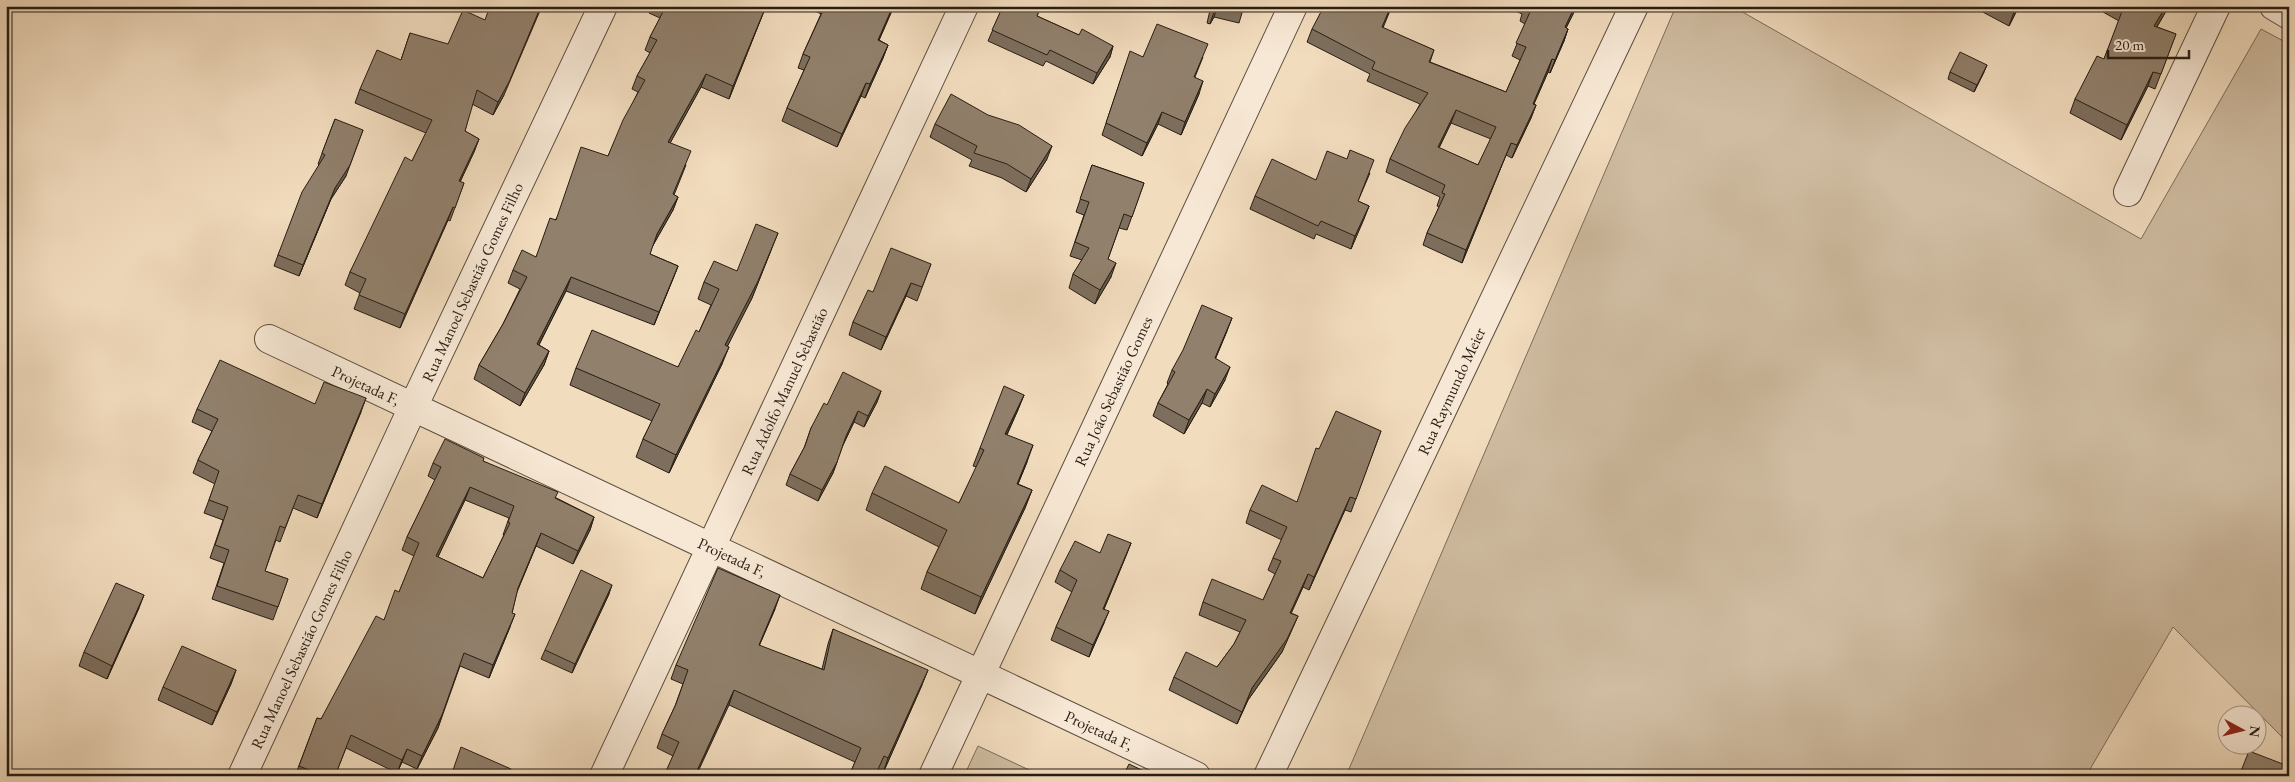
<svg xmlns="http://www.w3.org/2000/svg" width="2295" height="782" font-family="'EB Garamond',serif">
  <rect width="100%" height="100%" fill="#f2dcbe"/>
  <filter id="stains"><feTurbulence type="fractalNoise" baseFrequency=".004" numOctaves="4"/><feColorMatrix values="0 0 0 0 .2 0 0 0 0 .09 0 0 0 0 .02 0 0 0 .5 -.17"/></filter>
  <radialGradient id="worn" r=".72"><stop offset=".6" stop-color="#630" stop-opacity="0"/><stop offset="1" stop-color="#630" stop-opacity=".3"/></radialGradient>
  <!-- green -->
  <path fill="#cfbca1" stroke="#7b6c5a" d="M 1676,6 L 1732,6 L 2141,239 L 2261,29 L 2289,44 L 2289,744 L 2173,627 L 2086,776 L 1346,776 Z
    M 978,746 L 1042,776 L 964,776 Z"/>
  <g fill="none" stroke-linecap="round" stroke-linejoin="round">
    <defs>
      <path id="minor" d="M 2274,6 L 2289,15
        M 2128,192 L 2216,6
        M 269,339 L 1196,776
        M 242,776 L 413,407 L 603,6
        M 604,776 L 964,6
        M 933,776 L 1293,6
        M 1268,776 L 1634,6"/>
    </defs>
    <!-- minor casing -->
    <use href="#minor" stroke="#5a4d3e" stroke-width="30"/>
    <!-- minor -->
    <use href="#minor" stroke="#f7e8d5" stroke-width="28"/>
  </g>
  <!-- wall -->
  <path fill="#7d6e5d" stroke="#271d13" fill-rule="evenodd" d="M 652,6 L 766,6 L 729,99 L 701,87 L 670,143 L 686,165 L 674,195 L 678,197 L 673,210 L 652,247 L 650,254 L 678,266 L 654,325 L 566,291 L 539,345 L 549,351 L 544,365 L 520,406 L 474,379 L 479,365 L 503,324 L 520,289 L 508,283 L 513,270 L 536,257 L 555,220 L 608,156 L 638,92 L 632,89 L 637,76 L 650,53 L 645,50 L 650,37 L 660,18 L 649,13 Z
    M 815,6 L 894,6 L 879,40 L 888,45 L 883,58 L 865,98 L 861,96 L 837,147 L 782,121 L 787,108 L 804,70 L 798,68 L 803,54 L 821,14 L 813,10 Z
    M 1003,6 L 1041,6 L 1037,16 L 1079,35 L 1113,46 L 1110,57 L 1093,84 L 1046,61 L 1043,66 L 988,41 Z
    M 1211,6 L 1244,6 L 1239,23 L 1214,17 L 1210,24 L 1207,23 Z
    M 1504,6 L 1577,6 L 1566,28 L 1568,29 L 1564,41 L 1550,73 L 1548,72 L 1534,104 L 1536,105 L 1531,118 L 1512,158 L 1506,155 L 1462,263 L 1423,245 L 1427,233 L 1439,207 L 1437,206 L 1440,197 L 1386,172 L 1390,159 L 1420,104 L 1367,81 L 1370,74 L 1307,42 L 1312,29 L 1340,11 L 1383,28 L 1434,50 L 1430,62 L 1506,92 L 1520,60 L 1512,56 L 1525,24 L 1520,21 L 1522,14 ZM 1451,123 L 1491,139 L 1478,165 L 1439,148 Z
    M 1977,6 L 2019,6 L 2009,26 L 1977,9 L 1978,7 Z
    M 2105,6 L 2169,6 L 2157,27 L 2176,34 L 2155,89 L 2148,86 L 2121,140 L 2070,113 L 2075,99 L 2104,59 L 2119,21 L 2103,12 Z
    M 410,33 L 504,95 L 493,115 L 472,104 L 465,131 L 479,139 L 474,152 L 460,182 L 464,183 L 450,221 L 448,220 L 400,328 L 354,309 L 360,293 L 345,285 L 350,272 L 412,161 L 426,133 L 355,103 L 360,89 L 401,60 Z
    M 1143,57 L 1203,57 L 1195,77 L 1199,94 L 1181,135 L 1158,124 L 1142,156 L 1102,135 L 1126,64 Z
    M 1950,72 L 1984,72 L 1974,92 L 1948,79 Z
    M 335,119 L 346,176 L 331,199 L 299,276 L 274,266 L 278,255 L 319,165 L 318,164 Z
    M 935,124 L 1047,159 L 1026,192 L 1002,178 L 969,166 L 972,160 L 930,137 Z
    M 1092,165 L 1144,183 L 1127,230 L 1119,228 L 1108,259 L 1111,277 L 1095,304 L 1069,288 L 1073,274 L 1082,260 L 1070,256 L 1084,215 L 1076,212 Z
    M 1370,173 L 1358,201 L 1369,206 L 1351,249 L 1316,234 L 1314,239 L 1250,209 L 1255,196 L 1316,180 Z
    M 771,250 L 752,298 L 727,346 L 722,364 L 669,473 L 636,457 L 643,439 L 652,421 L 570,385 L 576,368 L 678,367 L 699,332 L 711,305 L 698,299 L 704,282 L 737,271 Z
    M 931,264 L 917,301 L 906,296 L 881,350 L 849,335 L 853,322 L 873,292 Z
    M 1227,331 L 1215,359 L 1225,380 L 1210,407 L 1202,403 L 1184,434 L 1153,416 L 1158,403 L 1168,384 L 1167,383 L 1172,370 Z
    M 881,391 L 877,402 L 864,427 L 854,422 L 843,445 L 833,473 L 818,501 L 786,485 L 790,474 L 804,448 L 811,428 L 827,405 Z
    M 1024,395 L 1017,412 L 1007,435 L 1027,462 L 1018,484 L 1032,490 L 1025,508 L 975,614 L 921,589 L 927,572 L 939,547 L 866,510 L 872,493 L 959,503 L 977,467 L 973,466 L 980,448 Z
    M 315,404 L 361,412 L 317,518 L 293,508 L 280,542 L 276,540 L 265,571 L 288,579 L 273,620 L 212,599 L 224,563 L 210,558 L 223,520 L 204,513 L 215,484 L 193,473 L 198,460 L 212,431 L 192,422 L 197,409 Z
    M 1381,431 L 1351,512 L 1345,510 L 1309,590 L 1303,587 L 1291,613 L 1298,616 L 1282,652 L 1248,700 L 1237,724 L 1169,690 L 1174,677 L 1217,667 L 1234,644 L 1240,632 L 1199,615 L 1203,602 L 1263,600 L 1275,574 L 1268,570 L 1273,558 L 1282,540 L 1246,523 L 1250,510 L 1297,502 Z
    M 483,461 L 594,517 L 590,530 L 573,564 L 536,546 L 517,592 L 512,613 L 510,627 L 489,678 L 460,666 L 438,728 L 417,769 L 402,762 L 397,773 L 346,748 L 335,776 L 295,776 L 317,718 L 321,719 L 384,620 L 399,592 L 414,556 L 402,550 L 407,537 L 435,480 L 428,476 L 433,463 ZM 465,500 L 509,518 L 503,535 L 504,535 L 483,578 L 438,557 Z
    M 1131,543 L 1104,609 L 1104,623 L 1089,657 L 1051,640 L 1056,627 L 1072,592 L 1055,582 L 1060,570 L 1100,553 Z
    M 609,594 L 572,673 L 541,659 L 545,650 Z
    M 139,608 L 107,679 L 79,666 L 84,652 Z
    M 775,609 L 759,646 L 822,669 L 828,644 L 833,629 L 922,685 L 883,773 L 879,771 L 877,776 L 849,776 L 855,762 L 729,705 L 664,776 L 673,756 L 657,748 L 662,734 L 675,706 L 683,684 L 671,679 L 676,665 Z
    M 236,670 L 231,684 L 212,725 L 158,700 L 163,687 Z"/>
  <!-- shaded-wall -->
  <path fill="#665a4c" stroke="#271d13" d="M 541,6 L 542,6 L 504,95 L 493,115 L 498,102 Z
    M 766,6 L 729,99 L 733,86 Z
    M 893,6 L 894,6 L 873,54 L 878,40 Z
    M 1218,6 L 1214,17 L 1210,24 L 1214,12 Z
    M 1391,6 L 1392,6 L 1378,40 L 1382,27 Z
    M 1575,6 L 1577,6 L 1560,40 L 1565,27 Z
    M 2017,6 L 2019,6 L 2009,26 L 2014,12 Z
    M 2166,6 L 2169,6 L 2149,40 L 2154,26 Z
    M 1568,29 L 1564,41 L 1550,73 L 1555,60 Z
    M 888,45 L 883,58 L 865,98 L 870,84 Z
    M 1113,46 L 1110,57 L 1093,84 L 1097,73 Z
    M 1552,59 L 1548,72 L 1528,117 L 1533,104 Z
    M 1987,65 L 1984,72 L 1974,92 L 1977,85 Z
    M 2153,72 L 2148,86 L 2121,140 L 2127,125 Z
    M 706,74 L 701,87 L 663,156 L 668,142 Z
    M 1203,81 L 1199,94 L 1181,135 L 1185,122 Z
    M 866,83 L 861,96 L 837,147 L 842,134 Z
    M 1536,105 L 1531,118 L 1512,158 L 1517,145 Z
    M 1456,110 L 1451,123 L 1433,160 L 1438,147 Z
    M 1162,112 L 1158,124 L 1142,156 L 1147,143 Z
    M 363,130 L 346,176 L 331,199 L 299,276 L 335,188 Z
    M 479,139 L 474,152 L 454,195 L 459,181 Z
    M 1511,143 L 1506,155 L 1462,263 L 1466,250 Z
    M 1052,146 L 1047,159 L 1026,192 L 1031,179 Z
    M 678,197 L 673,210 L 652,247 L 657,234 Z
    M 1369,206 L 1364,219 L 1351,249 L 1355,236 Z
    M 453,207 L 448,220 L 400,328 L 405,314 Z
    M 778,233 L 752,298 L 719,363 L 725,345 Z
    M 1116,263 L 1111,277 L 1095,304 L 1100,290 Z
    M 678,266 L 673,279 L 654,325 L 659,312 Z
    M 571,277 L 566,291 L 532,358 L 537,344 Z
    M 911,283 L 906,296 L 881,350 L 886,337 Z
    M 1232,318 L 1227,331 L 1210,372 L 1215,358 Z
    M 729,347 L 722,364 L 669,473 L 676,455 Z
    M 549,351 L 544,365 L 520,406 L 525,393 Z
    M 1230,367 L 1225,380 L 1210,407 L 1215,394 Z
    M 1207,389 L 1202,403 L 1184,434 L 1189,420 Z
    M 881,391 L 877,402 L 864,427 L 868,416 Z
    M 1024,395 L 1017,412 L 999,451 L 1005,434 Z
    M 366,398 L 361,412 L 317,518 L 322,504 Z
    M 858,411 L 854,422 L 842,447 L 846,436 Z
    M 1033,445 L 1027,462 L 1011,501 L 1017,484 Z
    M 837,462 L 833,473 L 818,501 L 822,490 Z
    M 470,487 L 465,500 L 432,569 L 436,556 Z
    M 1032,490 L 1025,508 L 975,614 L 981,597 Z
    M 1350,497 L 1345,510 L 1309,590 L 1314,577 Z
    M 594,517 L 590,530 L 573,564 L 578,551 Z
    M 541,533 L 536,546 L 513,601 L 518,588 Z
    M 1131,543 L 1126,556 L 1099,621 L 1103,609 Z
    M 1308,574 L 1303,587 L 1286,625 L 1290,613 Z
    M 612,585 L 609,594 L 572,673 L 575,664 Z
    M 144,595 L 139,608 L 107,679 L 112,666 Z
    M 780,595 L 775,609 L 753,660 L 759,645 Z
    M 1109,611 L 1104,623 L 1089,657 L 1093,645 Z
    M 515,614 L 510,627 L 489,678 L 493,665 Z
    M 1298,616 L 1282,652 L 1248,700 L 1237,724 L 1252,688 Z
    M 236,670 L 231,684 L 212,725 L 217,712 Z
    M 928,670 L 922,685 L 883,773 L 888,758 Z
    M 734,690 L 729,705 L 696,776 L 695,776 Z
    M 442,715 L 438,728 L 417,769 L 422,756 Z
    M 407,749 L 402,762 L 397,773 L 402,760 Z"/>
  <!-- building -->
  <path fill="#91806c" stroke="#271d13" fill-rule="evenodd" d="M 490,6 L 541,6 L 509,82 L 498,102 L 477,90 L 465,131 L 479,139 L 459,181 L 464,183 L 455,208 L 453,207 L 405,314 L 359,295 L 366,279 L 350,272 L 405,157 L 412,161 L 432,120 L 360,89 L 377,50 L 401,60 L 410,33 L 448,44 L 463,10 L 485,20 Z
    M 666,6 L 766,6 L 733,86 L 706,74 L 668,142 L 691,151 L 673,194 L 678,197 L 657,234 L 650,254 L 678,266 L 659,312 L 571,277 L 537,344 L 549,351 L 525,393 L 479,365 L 503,324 L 527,277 L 513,270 L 522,250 L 536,257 L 550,218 L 556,220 L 581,147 L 608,156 L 623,120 L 645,80 L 637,76 L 657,40 L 650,37 Z
    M 825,6 L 893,6 L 878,40 L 888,45 L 870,84 L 866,83 L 842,134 L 787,108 L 810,57 L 803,54 Z
    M 1003,6 L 1041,6 L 1037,16 L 1079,35 L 1082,29 L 1113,46 L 1097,73 L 1050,50 L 1047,55 L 992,30 Z
    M 1212,6 L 1218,6 L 1214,12 L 1211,11 Z
    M 1224,6 L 1244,6 L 1243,11 Z
    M 1324,6 L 1331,6 L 1340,11 L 1342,6 L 1391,6 L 1382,27 L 1434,50 L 1429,62 L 1506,92 L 1526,47 L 1516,43 L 1530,12 L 1524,9 L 1525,6 L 1575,6 L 1565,27 L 1568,29 L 1555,60 L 1552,59 L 1533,104 L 1536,105 L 1517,145 L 1511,143 L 1466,250 L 1427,233 L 1445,194 L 1442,193 L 1445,185 L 1390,159 L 1405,128 L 1428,93 L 1372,69 L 1375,62 L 1312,29 ZM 1456,110 L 1496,127 L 1478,165 L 1438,147 Z
    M 2004,6 L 2017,6 L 2014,12 Z
    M 2124,6 L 2166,6 L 2154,26 L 2176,34 L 2161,74 L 2153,72 L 2127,125 L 2075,99 L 2097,56 L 2104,59 Z
    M 1157,24 L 1208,44 L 1194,77 L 1203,81 L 1185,122 L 1162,112 L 1147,143 L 1106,123 L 1130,51 L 1143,57 Z
    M 1960,52 L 1987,65 L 1977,85 L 1950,72 Z
    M 951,94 L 988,115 L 1019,125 L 1052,146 L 1031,179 L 1007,164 L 974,153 L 977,146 L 935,124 Z
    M 335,119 L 363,130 L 350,165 L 335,188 L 303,265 L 278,255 L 302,192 L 325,155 L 322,153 Z
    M 1350,150 L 1374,160 L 1358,201 L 1369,206 L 1355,236 L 1321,221 L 1318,226 L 1255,196 L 1272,159 L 1316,180 L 1327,151 L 1347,159 Z
    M 1092,165 L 1144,183 L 1132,217 L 1124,214 L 1108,259 L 1116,263 L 1100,290 L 1073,274 L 1089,248 L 1075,242 L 1089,202 L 1080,199 Z
    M 756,224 L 778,233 L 758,281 L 725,345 L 729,347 L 676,455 L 643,439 L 660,404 L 576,368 L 592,330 L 678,367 L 696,330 L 699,332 L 719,289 L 704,282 L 714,261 L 737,271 Z
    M 891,248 L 931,264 L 922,287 L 911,283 L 886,337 L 853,322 L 868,290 L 873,292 Z
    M 1202,305 L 1232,318 L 1215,358 L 1230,367 L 1215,394 L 1207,389 L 1189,420 L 1158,403 L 1175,372 L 1172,370 L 1183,350 Z
    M 220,360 L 315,404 L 324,382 L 366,398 L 322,504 L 298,495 L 285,528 L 280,526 L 265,571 L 288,579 L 278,607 L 217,586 L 229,550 L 215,545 L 228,507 L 209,500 L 219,471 L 198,460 L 218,419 L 197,409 Z
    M 843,372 L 881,391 L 868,416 L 858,411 L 846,436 L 837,462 L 822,490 L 790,474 L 805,446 L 811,428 L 824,403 L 827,405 Z
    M 1004,386 L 1024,395 L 1005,434 L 1033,445 L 1017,484 L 1032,490 L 981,597 L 927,572 L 947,530 L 872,493 L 885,466 L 959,503 L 984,450 L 980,448 Z
    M 1336,411 L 1381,431 L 1356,499 L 1350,497 L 1314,577 L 1308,574 L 1290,613 L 1298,616 L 1287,639 L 1252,688 L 1242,712 L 1174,677 L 1186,652 L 1217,667 L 1234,644 L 1246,620 L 1203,602 L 1212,579 L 1263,600 L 1281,561 L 1273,558 L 1287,527 L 1250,510 L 1262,485 L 1297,502 L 1316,448 L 1319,449 Z
    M 445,439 L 484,458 L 483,461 L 558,492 L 555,498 L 594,517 L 578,551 L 541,533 L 518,588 L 512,613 L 515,614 L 493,665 L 464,653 L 442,715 L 422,756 L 407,749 L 402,760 L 351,735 L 335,776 L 324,776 L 299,766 L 317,718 L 321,719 L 376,616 L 384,620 L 395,590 L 399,592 L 419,543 L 407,537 L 441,467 L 433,463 ZM 470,487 L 514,506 L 508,522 L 510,523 L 483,578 L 436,556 Z
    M 1108,534 L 1131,543 L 1103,609 L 1109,611 L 1093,645 L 1056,627 L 1077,580 L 1060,570 L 1075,541 L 1100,553 Z
    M 718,568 L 780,595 L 759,645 L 824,670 L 833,629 L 928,670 L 888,758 L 884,756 L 875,776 L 849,776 L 861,748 L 734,690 L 696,773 L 704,776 L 664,776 L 679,742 L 662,734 L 676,704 L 688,670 L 676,665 Z
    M 581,570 L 612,585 L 575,664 L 545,650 Z
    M 116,583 L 144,595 L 112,666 L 84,652 Z
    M 182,646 L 236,670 L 217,712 L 163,687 Z
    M 461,747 L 511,769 L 508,776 L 451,776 Z
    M 2249,751 L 2288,766 L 2284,776 L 2239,776 Z
    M 1129,764 L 1154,776 L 1123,776 Z"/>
  <g text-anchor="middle" stroke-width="4.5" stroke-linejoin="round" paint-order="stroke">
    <!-- street labels -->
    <g font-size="16" fill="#271d13" stroke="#f7e8d5">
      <text transform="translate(472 282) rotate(-65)" y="6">Rua Manoel Sebastião Gomes Filho</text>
      <text transform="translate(366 385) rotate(25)" y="6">Projetada F,</text>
      <text transform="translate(784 391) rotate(-65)" y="6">Rua Adolfo Manuel Sebastião</text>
      <text transform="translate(1113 391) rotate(-65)" y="6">Rua João Sebastião Gomes</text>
      <text transform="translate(1451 391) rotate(-65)" y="6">Rua Raymundo Meier</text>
      <text transform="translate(732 557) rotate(25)" y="6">Projetada F,</text>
      <text transform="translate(301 649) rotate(-65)" y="6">Rua Manoel Sebastião Gomes Filho</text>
      <text transform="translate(1099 730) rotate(25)" y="6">Projetada F,</text>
    </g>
  </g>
  <!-- margin -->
  <rect width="2295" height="782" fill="none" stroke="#f2dcbe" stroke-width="25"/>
  <rect x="8" y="8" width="2280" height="767" fill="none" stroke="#271d13" stroke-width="2.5"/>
  <rect x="12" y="12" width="2270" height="757" fill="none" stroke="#271d13"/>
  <!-- north arrow -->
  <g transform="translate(2242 730) rotate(97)"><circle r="24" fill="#f7e8d5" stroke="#a49787"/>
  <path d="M0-4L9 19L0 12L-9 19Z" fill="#8f2418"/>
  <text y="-8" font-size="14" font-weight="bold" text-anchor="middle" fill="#271d13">N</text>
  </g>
  <!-- scale -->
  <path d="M2108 50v8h81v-8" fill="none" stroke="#271d13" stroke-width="2.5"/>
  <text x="2115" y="50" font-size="15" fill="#271d13" stroke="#f7e8d5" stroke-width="4" paint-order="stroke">20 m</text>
  <rect width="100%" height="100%" filter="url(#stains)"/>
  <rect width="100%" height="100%" fill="url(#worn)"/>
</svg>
